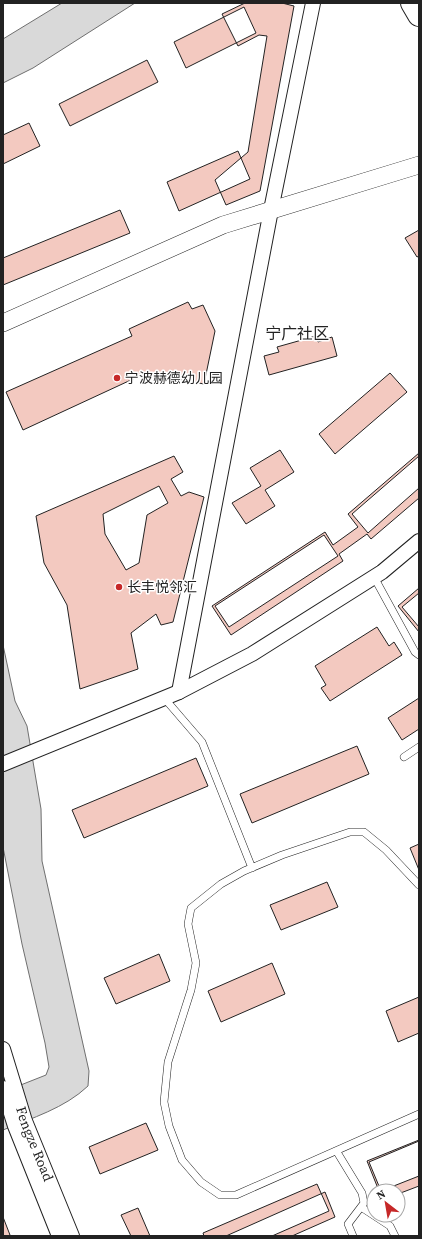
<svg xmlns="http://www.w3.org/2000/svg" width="422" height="1239" font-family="'Source Serif 4','Noto Sans SC',serif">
  <rect width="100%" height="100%" fill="#fff"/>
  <!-- water -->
  <path fill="#d9d9d9" stroke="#6f6f6f" d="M 62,3 L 135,3 L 33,68 L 3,83 L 3,39 Z
    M 3,645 L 15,701 L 27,726 L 41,809 L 42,861 L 89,1071 L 88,1086 C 65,1108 32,1118 3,1130 L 3,1092 L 46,1075 L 49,1067 L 45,1043 L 22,944 L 3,847 Z"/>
  <!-- building -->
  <path fill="#f3c9c0" stroke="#222" fill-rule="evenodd" d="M 245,3 L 282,3 L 294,6 L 260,191 L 226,205 L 215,180 L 248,152 L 267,36 L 259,35 L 238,46 L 222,14 Z
    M 244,7 L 256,33 L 186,68 L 174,42 Z
    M 147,60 L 158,82 L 70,126 L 59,104 Z
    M 29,123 L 40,146 L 3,164 L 3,135 Z
    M 238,151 L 250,179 L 179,211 L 167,182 Z
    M 120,210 L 130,233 L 3,285 L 3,258 Z
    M 419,230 L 419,256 L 417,257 L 405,238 Z
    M 188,302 L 192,309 L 203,305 L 215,331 L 204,384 L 146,373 L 23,430 L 6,392 L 132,336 L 129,329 Z
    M 316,336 L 318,342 L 332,337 L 337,356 L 269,375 L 264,356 L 279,352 L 277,347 Z
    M 390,373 L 407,392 L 335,454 L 319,434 Z
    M 280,450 L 294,472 L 265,490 L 275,506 L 246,524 L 232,503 L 261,486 L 250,468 Z
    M 419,453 L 419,498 L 371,539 L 367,534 L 339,554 L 343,561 L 231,635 L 212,606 L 325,532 L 333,545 L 358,527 L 348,514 Z
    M 174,456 L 183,472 L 171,479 L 181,496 L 189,492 L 204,497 L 173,622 L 161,625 L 156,614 L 131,633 L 138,669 L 80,689 L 67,605 L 44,563 L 36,516 ZM 159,486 L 168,503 L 147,515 L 139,563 L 126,570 L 105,534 L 103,514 Z
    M 419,456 L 419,488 L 368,533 L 352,514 Z
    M 324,535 L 338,556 L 229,627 L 215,606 Z
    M 419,588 L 419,632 L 398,606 Z
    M 419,593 L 419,627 L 402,607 Z
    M 377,627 L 389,646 L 394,642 L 402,655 L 330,701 L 321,688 L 326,685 L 315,666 Z
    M 419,698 L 419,729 L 402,740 L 388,718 Z
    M 357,746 L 369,774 L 252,823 L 240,794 Z
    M 196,758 L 208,786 L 84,838 L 72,810 Z
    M 419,844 L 419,870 L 410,848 Z
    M 327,882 L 338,907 L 281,930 L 270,905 Z
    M 159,954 L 170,981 L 116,1004 L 104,978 Z
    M 272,963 L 285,994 L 221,1022 L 208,991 Z
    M 419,997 L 419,1033 L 398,1042 L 386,1011 Z
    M 146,1123 L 158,1150 L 100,1174 L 89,1147 Z
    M 419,1140 L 419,1186 L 398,1194 L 398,1191 L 379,1191 L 367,1161 Z
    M 419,1141 L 419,1176 L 381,1191 L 369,1162 Z
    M 317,1184 L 329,1211 L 272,1236 L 204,1236 L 203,1233 Z
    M 325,1192 L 335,1217 L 292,1236 L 226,1236 Z
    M 138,1208 L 150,1236 L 131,1236 L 121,1215 Z
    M 3,1217 L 10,1235 L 8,1236 L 3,1236 Z"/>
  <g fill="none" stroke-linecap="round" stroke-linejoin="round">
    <defs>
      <path id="service" d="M 374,577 L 415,652 L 419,655
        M 165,699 L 202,742 L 252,868
        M 404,757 L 419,747
        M 419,885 L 386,850 L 364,832 L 350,832 L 282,855 L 244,871 L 221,884 L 191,908 L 188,924 L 196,963 L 191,990 L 168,1062 L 164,1102 L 169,1126 L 182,1160 L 201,1182 L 220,1195 L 236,1195 L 419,1114
        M 337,1152 L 362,1193 L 364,1203 L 348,1224 L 353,1236
        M 361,1207 L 390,1226 L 395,1236"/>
      <g id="minor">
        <path d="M 179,692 L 271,210 L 313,3"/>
        <path d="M 3,764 L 179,692 L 252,654 L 382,572 L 419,541"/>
        <path id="s1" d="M 3,1049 L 25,1121 L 72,1236"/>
        <path d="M 3,1088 L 15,1126 L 59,1236"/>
      </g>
      <path id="tertiary" d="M 3,323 L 223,225 L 419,165"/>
      <path id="primary" d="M 412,3 L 419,15"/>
    </defs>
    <!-- service casing -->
    <use href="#service" stroke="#222" stroke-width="8"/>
    <!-- minor casing -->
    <use href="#minor" stroke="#222" stroke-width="16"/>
    <!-- tertiary casing -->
    <use href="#tertiary" stroke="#222" stroke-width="18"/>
    <!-- primary casing -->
    <use href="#primary" stroke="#222" stroke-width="24"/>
    <!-- service -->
    <use href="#service" stroke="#fff" stroke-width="7"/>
    <!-- minor -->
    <use href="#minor" stroke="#fff" stroke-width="14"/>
    <!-- tertiary -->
    <use href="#tertiary" stroke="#fff" stroke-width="17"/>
    <!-- primary -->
    <use href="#primary" stroke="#fff" stroke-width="22"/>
  </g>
  <!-- markers -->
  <g fill="#c62828" stroke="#fff" stroke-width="1.5">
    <circle cx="117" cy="378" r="4"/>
    <circle cx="119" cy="587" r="4"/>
  </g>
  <g text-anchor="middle" stroke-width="3" stroke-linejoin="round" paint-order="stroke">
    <!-- poi labels -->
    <g font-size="14" fill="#222" stroke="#fff" text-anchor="start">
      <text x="125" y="383">宁波赫德幼儿园</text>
      <text x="127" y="592">长丰悦邻汇</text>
    </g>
    <!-- street labels -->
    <g font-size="14" fill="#222" stroke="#fff">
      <text dy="5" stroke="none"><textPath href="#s1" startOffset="100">Fengze Road</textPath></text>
    </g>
    <!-- quarter labels -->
    <g font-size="16" fill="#222" stroke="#fff">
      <text x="297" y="339">宁广社区</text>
    </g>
  </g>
  <!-- border -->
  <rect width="422" height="1239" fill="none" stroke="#222222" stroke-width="8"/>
  <!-- north arrow -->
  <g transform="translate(386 1203) rotate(329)"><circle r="19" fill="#ffffff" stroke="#a7a7a7"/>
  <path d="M0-3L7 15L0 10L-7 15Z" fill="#c62828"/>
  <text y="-6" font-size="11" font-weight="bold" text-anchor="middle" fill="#222222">N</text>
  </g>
</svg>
